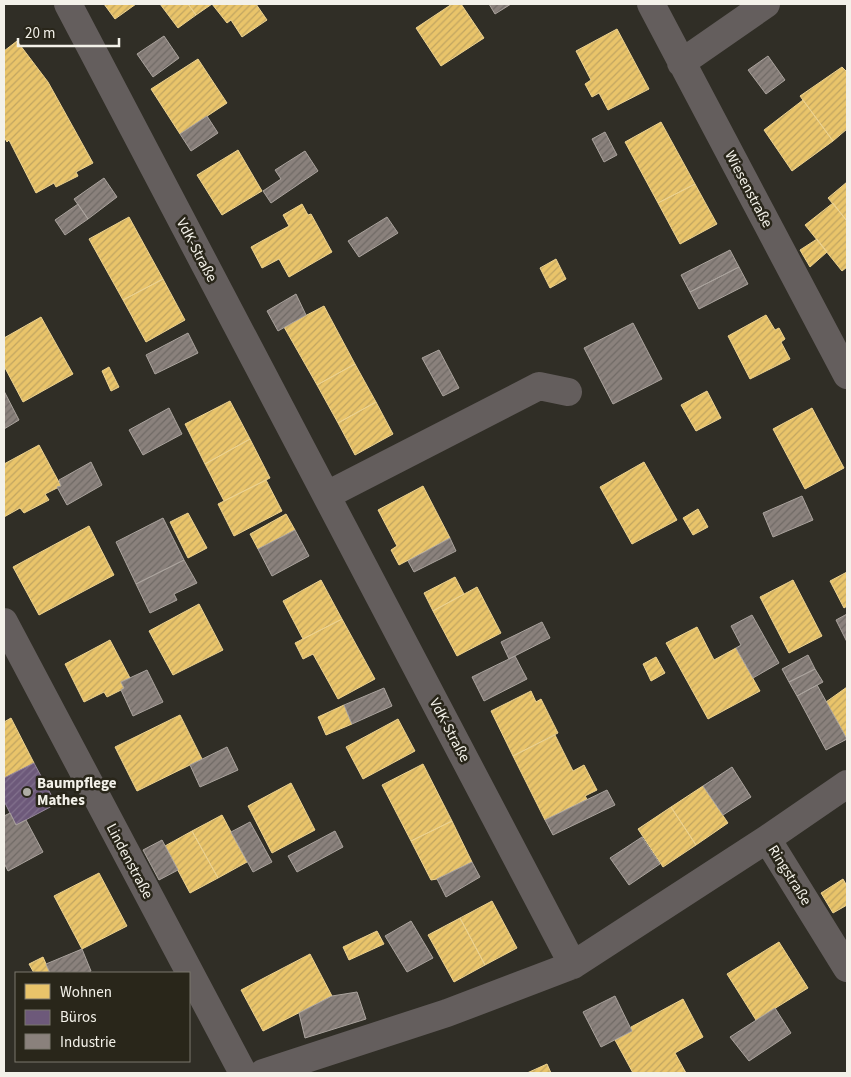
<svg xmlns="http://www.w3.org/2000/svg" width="851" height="1077" font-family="'Source Sans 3',sans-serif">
  <defs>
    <pattern id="homes-hatch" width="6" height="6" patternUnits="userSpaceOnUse" patternTransform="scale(1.25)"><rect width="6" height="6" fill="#e9c46a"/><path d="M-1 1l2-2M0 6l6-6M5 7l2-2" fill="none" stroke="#c1a561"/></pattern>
    <pattern id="offices-hatch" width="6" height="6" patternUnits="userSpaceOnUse" patternTransform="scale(1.25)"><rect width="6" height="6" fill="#6d597a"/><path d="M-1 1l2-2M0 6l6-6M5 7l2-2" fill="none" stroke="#82718d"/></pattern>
    <pattern id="industry-hatch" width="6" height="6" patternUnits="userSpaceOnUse" patternTransform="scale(1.25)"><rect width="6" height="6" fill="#8a817c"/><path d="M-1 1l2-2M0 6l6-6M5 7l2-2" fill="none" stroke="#706a66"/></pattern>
  </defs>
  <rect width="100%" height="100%" fill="#302e26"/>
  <!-- homes -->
  <path fill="url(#homes-hatch)" stroke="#ecd290" d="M 104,4 L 136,4 L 115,19 Z
    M 160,4 L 188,4 L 196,15 L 178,28 Z
    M 188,4 L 212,4 L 196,15 Z
    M 212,4 L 256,4 L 267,20 L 242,37 L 231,20 L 227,23 Z
    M 452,4 L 461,4 L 484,38 L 441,66 L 416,28 Z
    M 617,29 L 649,89 L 608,110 L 599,93 L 592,97 L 585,84 L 591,80 L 576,51 Z
    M 17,41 L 48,82 L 93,163 L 76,172 L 78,176 L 56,187 L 54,183 L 36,193 L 9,140 L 7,142 L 4,137 L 4,51 Z
    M 198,59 L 227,103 L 180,134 L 151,89 Z
    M 842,67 L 846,71 L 847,70 L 847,129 L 833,141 L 800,96 Z
    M 803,100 L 833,141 L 792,171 L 764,130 Z
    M 661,122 L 695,184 L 658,203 L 625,142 Z
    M 238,150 L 262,191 L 222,215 L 197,175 Z
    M 847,182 L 847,221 L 828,198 Z
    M 695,184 L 717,224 L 680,244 L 658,203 Z
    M 833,203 L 847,221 L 847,267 L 842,271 L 805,225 Z
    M 302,204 L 308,215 L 311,214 L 332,252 L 289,277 L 279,259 L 262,268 L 251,247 L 289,226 L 283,215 Z
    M 129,217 L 163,279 L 123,300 L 89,239 Z
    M 817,239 L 827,252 L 810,267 L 800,250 Z
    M 556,259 L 566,279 L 550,288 L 540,268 Z
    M 163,279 L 185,320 L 146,342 L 123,300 Z
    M 324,306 L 355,364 L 317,385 L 284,327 Z
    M 766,315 L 775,330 L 779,328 L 785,339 L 781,342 L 790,359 L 750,379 L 728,336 Z
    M 41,317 L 73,374 L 23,402 L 4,366 L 4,338 Z
    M 355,364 L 376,402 L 338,423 L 317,385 Z
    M 109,367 L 119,387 L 111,391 L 102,371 Z
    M 707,391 L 721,418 L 696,431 L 681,405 Z
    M 230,401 L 250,439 L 205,464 L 185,424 Z
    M 376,402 L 393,434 L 355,455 L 338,423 Z
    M 812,408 L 844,468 L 805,489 L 773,429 Z
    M 250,439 L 270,478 L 224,501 L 205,464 Z
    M 39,445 L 61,486 L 45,494 L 49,500 L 24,513 L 20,508 L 4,517 L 4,464 Z
    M 644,462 L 677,520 L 632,544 L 600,487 Z
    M 266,480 L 282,511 L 234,536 L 218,504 Z
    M 423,486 L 450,538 L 399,565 L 391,550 L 397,546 L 378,510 Z
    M 698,509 L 708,527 L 693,535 L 683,518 Z
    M 188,513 L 207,548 L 188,558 L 170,522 Z
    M 286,514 L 295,530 L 258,549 L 250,534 Z
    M 89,526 L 114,575 L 39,615 L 13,567 Z
    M 847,572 L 847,606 L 844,608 L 830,581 Z
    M 455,577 L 464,594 L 433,611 L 424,593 Z
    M 321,580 L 342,619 L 303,639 L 283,601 Z
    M 793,580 L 822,636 L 789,653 L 760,597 Z
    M 477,587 L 501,633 L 457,656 L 433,611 Z
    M 199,604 L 223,650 L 173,675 L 149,631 Z
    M 342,619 L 375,679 L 338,699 L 313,654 L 303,659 L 295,643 Z
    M 697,627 L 714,660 L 736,648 L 760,691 L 708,719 L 666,643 Z
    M 110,640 L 130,678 L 121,682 L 124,688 L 121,690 L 107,697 L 104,692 L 84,702 L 65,664 Z
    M 656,657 L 665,673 L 651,681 L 643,664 Z
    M 847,687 L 847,739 L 826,702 Z
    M 531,691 L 536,702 L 541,699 L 558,733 L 513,756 L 491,711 Z
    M 344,705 L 352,724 L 326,735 L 318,717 Z
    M 180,715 L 202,759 L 137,791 L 115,747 Z
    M 11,718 L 34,763 L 4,778 L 4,722 Z
    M 398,719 L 415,751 L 363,779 L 346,747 Z
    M 555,735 L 573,771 L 584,765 L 597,790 L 585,796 L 587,799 L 545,820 L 513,756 Z
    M 423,764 L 452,821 L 411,841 L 382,785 Z
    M 291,783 L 315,830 L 272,853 L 248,806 Z
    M 703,786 L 728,823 L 696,845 L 671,807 Z
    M 671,807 L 696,845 L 663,867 L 638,829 Z
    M 222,815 L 247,862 L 218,878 L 192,831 Z
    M 452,821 L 472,862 L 437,879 L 431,880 L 411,841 Z
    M 192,831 L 218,878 L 190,893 L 165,846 Z
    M 99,873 L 127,926 L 82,949 L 54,896 Z
    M 843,879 L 847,886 L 847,905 L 833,913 L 821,893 Z
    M 492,901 L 517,948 L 485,965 L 460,918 Z
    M 460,918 L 485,965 L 454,982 L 428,935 Z
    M 377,931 L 384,944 L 349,960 L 343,947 Z
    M 779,942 L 808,988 L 756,1020 L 727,974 Z
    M 310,954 L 332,996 L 263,1031 L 241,990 Z
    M 43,957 L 50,973 L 34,973 L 29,964 Z
    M 683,999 L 703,1037 L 675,1053 L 686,1073 L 633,1073 L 615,1040 L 632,1031 L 631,1027 Z
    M 547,1064 L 551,1073 L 527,1073 Z"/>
  <!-- offices -->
  <path fill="url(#offices-hatch)" stroke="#95879b" d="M 34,763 L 56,804 L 16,825 L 4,801 L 4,778 Z"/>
  <!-- industry -->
  <path fill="url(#industry-hatch)" stroke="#aaa39d" d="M 489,4 L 511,4 L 495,14 Z
    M 164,36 L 179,58 L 153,77 L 137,54 Z
    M 768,56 L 785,80 L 766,94 L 748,70 Z
    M 207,116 L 218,133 L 191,151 L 180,134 Z
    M 605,132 L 617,155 L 604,162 L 592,139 Z
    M 305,151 L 318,171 L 271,203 L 263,191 L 281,179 L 275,170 Z
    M 104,178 L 117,197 L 88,219 L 74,199 Z
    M 78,204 L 88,219 L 65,235 L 55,220 Z
    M 387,217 L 398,233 L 359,257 L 348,241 Z
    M 730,250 L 739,267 L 690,292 L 681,275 Z
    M 739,267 L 748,284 L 699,309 L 690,292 Z
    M 296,294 L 306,315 L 278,331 L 267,311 Z
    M 633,323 L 662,379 L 613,404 L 584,348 Z
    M 188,333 L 198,353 L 155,374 L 146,355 Z
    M 439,350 L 459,388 L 443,396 L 422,358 Z
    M 4,391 L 19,420 L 4,429 Z
    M 169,408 L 182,434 L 143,455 L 129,430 Z
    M 91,462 L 102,485 L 67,505 L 57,487 L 61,486 L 59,480 Z
    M 802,496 L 813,520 L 773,537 L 763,513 Z
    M 163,518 L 184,560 L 136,584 L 116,542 Z
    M 295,530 L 309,556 L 272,576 L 258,549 Z
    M 450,538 L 456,551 L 414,572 L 408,561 Z
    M 184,560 L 197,583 L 174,594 L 177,600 L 150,613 L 136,584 Z
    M 847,614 L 847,642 L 836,620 Z
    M 752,615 L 779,663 L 753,678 L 736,648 L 741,645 L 731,626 Z
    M 542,622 L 550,638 L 509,659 L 501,642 Z
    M 808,655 L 815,669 L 789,682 L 782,669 Z
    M 515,656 L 527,679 L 484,701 L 472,677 Z
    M 815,669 L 823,682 L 797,696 L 789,682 Z
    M 147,670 L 163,702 L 133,716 L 121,690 L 124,688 L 121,682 Z
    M 817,685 L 847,739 L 826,750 L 797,696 Z
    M 384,688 L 392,706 L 352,724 L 344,705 Z
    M 227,747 L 238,770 L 200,787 L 190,765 Z
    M 732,767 L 751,797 L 723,815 L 703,786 Z
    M 607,790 L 615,805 L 553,835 L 545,820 Z
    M 10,813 L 16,825 L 26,820 L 43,852 L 8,871 L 4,863 L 4,816 Z
    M 250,822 L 272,862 L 253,872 L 231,832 Z
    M 335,831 L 343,847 L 297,872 L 288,856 Z
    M 642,837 L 660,864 L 629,885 L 610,858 Z
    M 162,840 L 178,870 L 159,880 L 143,850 Z
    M 472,862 L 480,877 L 446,897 L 437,879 Z
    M 411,921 L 433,958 L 407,972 L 385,936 Z
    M 82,949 L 91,971 L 87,973 L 50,973 L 46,964 Z
    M 357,992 L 366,1019 L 305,1038 L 299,1013 L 332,996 Z
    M 615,996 L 632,1031 L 601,1047 L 583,1012 Z
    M 775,1008 L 791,1033 L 749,1061 L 730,1037 Z"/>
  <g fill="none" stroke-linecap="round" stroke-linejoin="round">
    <!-- minor -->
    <path stroke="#645e5d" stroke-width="28" d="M 68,4 L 573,965
      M 651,4 L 847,375
      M 681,63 L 766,4
      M 327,495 L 539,386 L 568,392
      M 4,622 L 243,1073
      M 847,784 L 767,839 L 847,968
      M 263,1073 L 447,1013 L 573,965 L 767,839"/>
  </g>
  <!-- markers -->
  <circle fill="#afada5" stroke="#29261a" stroke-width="2" cx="27" cy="792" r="5"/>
  <g text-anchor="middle" stroke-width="5" stroke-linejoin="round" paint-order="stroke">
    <!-- street labels -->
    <g font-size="15" fill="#f3f1e9" stroke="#29261a">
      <text transform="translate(749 189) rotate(62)" y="5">Wiesenstraße</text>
      <text transform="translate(197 250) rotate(62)" y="5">VdK-Straße</text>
      <text transform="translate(450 730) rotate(62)" y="5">VdK-Straße</text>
      <text transform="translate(130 861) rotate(62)" y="5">Lindenstraße</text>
      <text transform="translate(790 875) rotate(58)" y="5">Ringstraße</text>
    </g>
    <!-- poi labels -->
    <g font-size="15" font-weight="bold" fill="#f3f1e9" stroke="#29261a" text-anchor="start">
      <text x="37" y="788">Baumpflege<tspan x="37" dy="17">Mathes</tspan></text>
    </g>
  </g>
  <!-- border -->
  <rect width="851" height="1077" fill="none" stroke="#f3f1e9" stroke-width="10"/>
  <!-- legend -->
  <rect x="15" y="972" width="175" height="90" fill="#29261a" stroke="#7a776d"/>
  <rect x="25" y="984" width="25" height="15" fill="#e9c46a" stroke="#7a776d"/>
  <text x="60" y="997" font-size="15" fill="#f3f1e9">Wohnen</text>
  <rect x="25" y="1010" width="25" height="15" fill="#6d597a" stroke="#7a776d"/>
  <text x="60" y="1022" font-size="15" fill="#f3f1e9">Büros</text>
  <rect x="25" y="1034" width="25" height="15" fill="#8a817c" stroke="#7a776d"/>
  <text x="60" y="1047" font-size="15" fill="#f3f1e9">Industrie</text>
  <!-- scale -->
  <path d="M18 38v8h101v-8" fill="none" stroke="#f3f1e9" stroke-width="2.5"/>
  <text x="25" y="38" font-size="15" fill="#f3f1e9" stroke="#29261a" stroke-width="4" paint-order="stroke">20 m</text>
</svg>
